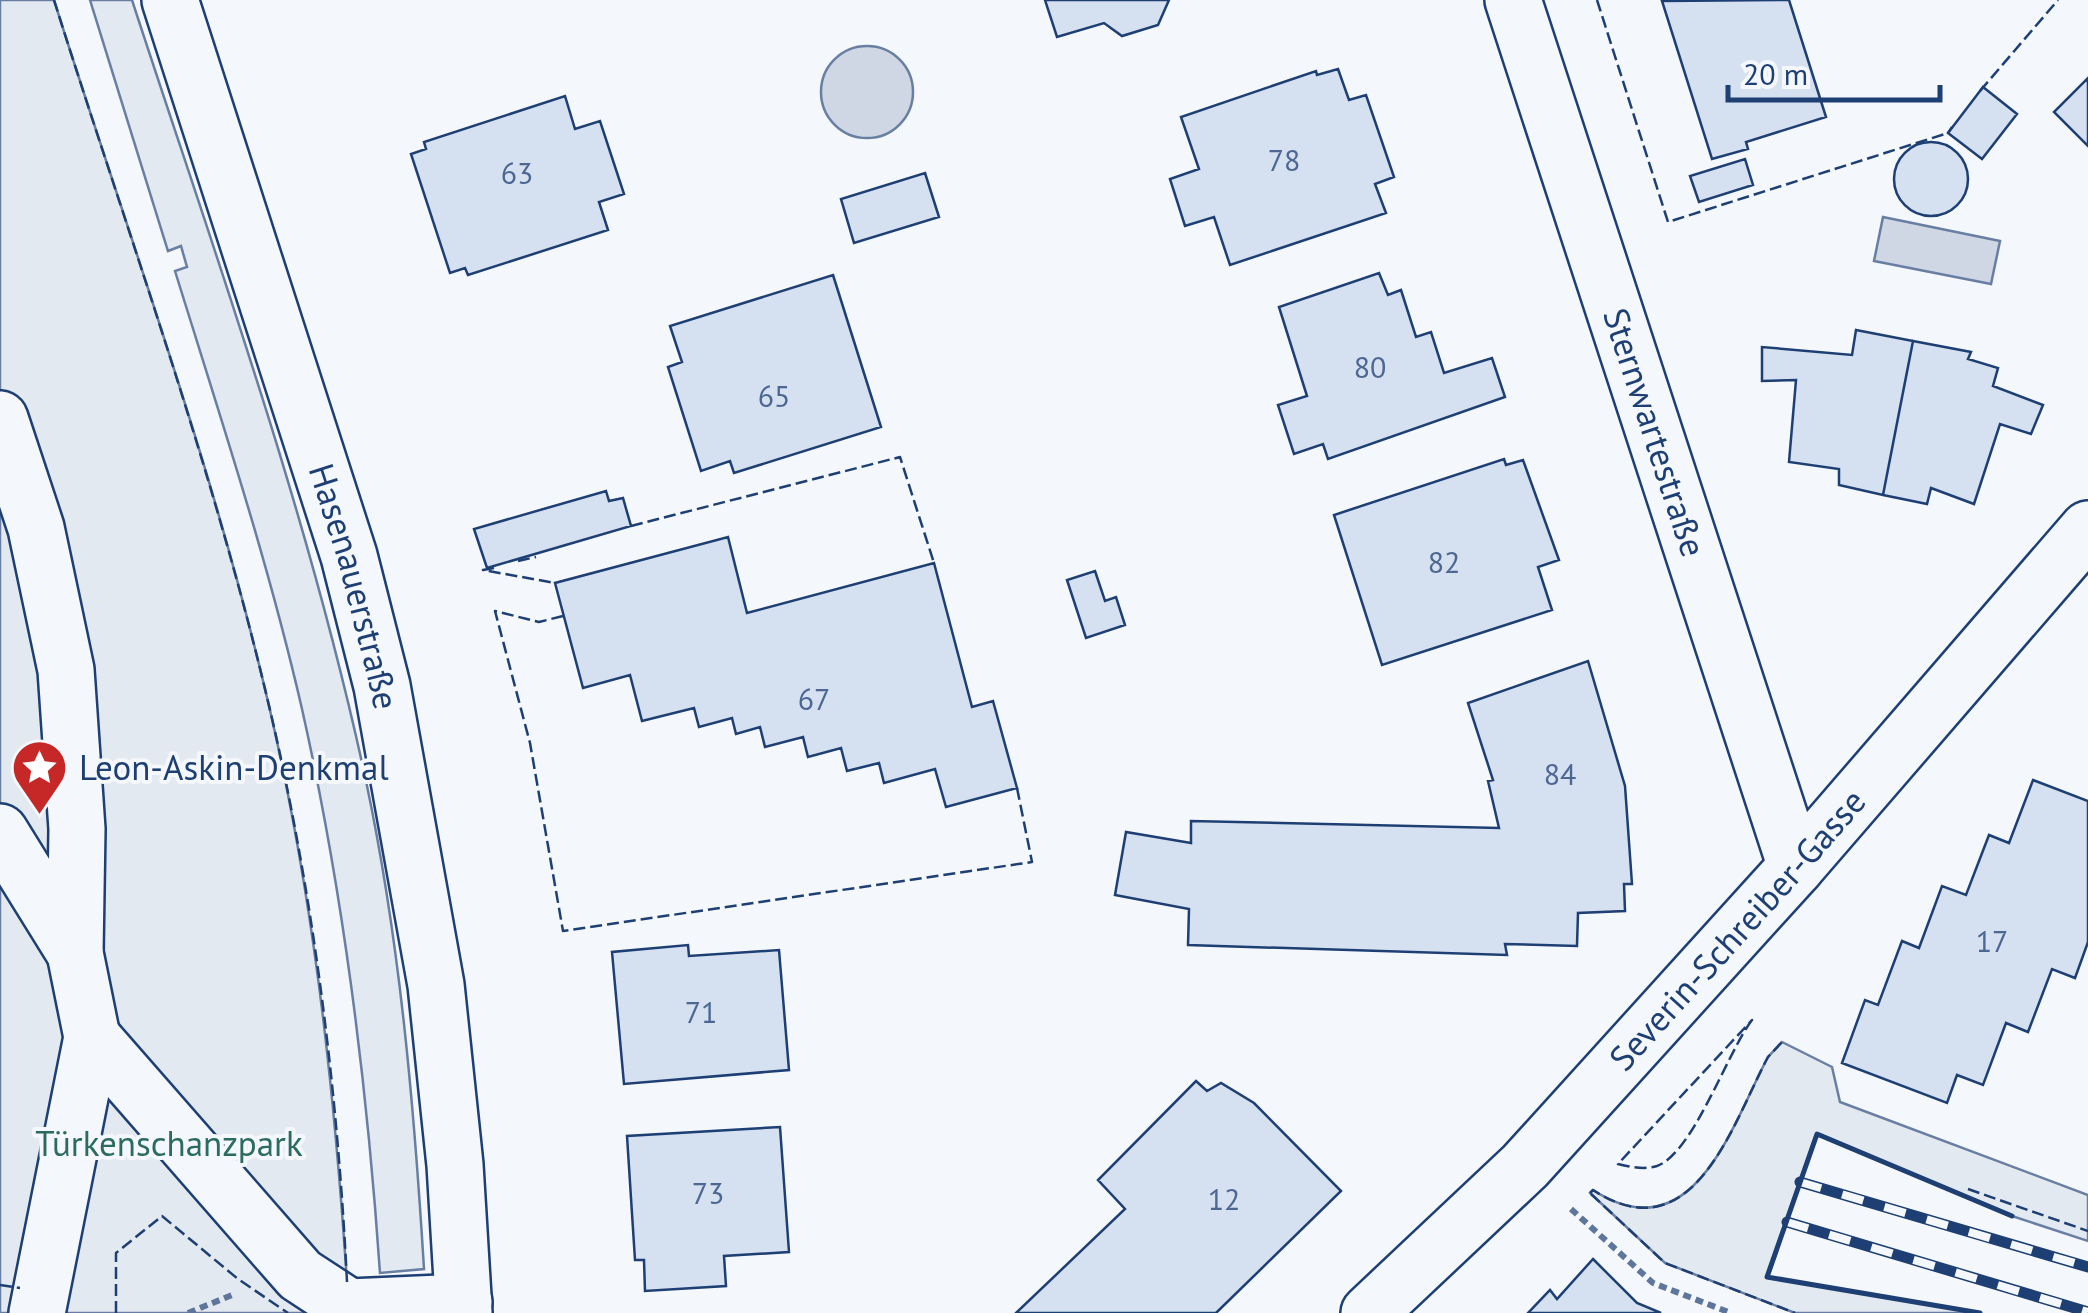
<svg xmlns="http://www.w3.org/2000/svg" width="2088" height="1313" font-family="'PT Sans',sans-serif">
  <rect width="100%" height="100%" fill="#f4f7fb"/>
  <!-- green -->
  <path fill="#e3e9f0" stroke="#687fa3" stroke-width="2.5" d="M 0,0 L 54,0 C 131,244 221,487 276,737 C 318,927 337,1119 349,1313 L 0,1313 Z
    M 90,0 L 132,0 C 216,258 309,515 366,781 C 400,942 414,1105 424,1269 L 380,1273 C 367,1083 344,896 302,709 C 268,561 220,416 175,271 L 187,267 L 181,246 L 168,251 Z
    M 1782,1042 L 1832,1067 L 1840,1102 L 2088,1195 L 2088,1241 L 2012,1216 L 1817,1134 L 1768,1277 L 1980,1313 L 1795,1313 L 1665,1263 L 1590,1193 L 1593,1190 C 1694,1256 1733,1122 1768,1057 Z"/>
  <!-- water -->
  <path fill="#cfd7e4" stroke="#687fa3" stroke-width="2.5" d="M821 92a46 46 0 1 1 92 0a46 46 0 1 1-92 0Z
    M 1883,217 L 2000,241 L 1991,284 L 1874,261 Z"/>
  <!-- building -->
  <path fill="#d5e0f0" stroke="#1d3f73" stroke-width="2.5" d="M 1045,0 L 1169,0 L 1158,25 L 1122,36 L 1104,23 L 1057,37 Z
    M 1789,0 L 1826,117 L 1746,142 L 1748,149 L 1712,159 L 1662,1 Z
    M 1338,69 L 1349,100 L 1366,95 L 1394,177 L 1375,184 L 1386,213 L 1230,265 L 1214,217 L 1185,226 L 1170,179 L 1199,169 L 1181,117 L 1316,71 L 1317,75 Z
    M 2088,78 L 2088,146 L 2054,112 Z
    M 1983,87 L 2017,114 L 1982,159 L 1948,133 Z
    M 565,96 L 575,129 L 600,121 L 624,194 L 599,202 L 608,230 L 468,275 L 465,268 L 450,273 L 411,154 L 426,149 L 424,142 Z
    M1894 179a37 37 0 1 1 74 0a37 37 0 1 1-74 0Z
    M 1745,159 L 1753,185 L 1699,202 L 1690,176 Z
    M 925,173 L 939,217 L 854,243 L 841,199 Z
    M 1379,273 L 1388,295 L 1401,290 L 1416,337 L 1431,332 L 1444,373 L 1492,358 L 1505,397 L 1328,459 L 1323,444 L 1294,454 L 1278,405 L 1307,396 L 1279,307 Z
    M 833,275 L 881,427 L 734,473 L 730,461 L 701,471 L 668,367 L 682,362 L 670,326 Z
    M 1856,330 L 1913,341 L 1883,495 L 1839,485 L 1839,469 L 1789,462 L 1796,380 L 1762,381 L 1762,347 L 1852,355 Z
    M 1913,341 L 1971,352 L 1968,359 L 1998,368 L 1993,386 L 2043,405 L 2031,434 L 2000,424 L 1974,504 L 1931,488 L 1927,504 L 1883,495 Z
    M 1504,459 L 1506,465 L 1523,460 L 1559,560 L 1538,567 L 1552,610 L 1382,665 L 1334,515 Z
    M 606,491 L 609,501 L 623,498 L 631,526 L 487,568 L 474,529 Z
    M 728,537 L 747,613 L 934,563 L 972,707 L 993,701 L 1017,788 L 946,807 L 935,769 L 884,783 L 879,763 L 847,771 L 841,748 L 808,757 L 803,737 L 765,747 L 760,727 L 736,734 L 732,718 L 699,727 L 694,708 L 642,721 L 630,675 L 583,688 L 555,583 Z
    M 1095,571 L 1105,601 L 1116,597 L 1125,625 L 1086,638 L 1067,580 Z
    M 1588,661 L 1625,786 L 1632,884 L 1624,884 L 1625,911 L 1578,913 L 1577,946 L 1505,944 L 1507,955 L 1188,945 L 1189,909 L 1115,895 L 1126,832 L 1191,843 L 1191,821 L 1499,828 L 1488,781 L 1493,780 L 1468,703 Z
    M 2033,780 L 2088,801 L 2088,942 L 2075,978 L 2052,969 L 2028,1032 L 2006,1023 L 1983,1085 L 1957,1075 L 1947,1103 L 1842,1063 L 1865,1000 L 1878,1005 L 1902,941 L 1919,948 L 1942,886 L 1966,895 L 1989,835 L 2009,843 Z
    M 688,945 L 689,956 L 779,950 L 789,1070 L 624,1084 L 612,952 Z
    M 1196,1081 L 1207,1091 L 1221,1083 L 1254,1103 L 1341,1191 L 1216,1313 L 1016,1313 L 1125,1209 L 1098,1180 Z
    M 780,1127 L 789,1252 L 724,1256 L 726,1286 L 645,1291 L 644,1260 L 635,1260 L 627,1136 Z
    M 1593,1259 L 1637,1303 L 1661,1313 L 1528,1313 L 1550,1290 L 1557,1299 Z"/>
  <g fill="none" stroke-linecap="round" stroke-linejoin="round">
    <defs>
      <g id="minor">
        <path id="s1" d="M 170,0 L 349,556 L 382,686 L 436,985 L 455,1165 L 464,1313"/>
        <path id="s2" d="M 1513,0 L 1796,867"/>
        <path d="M 0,419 L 36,528 L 66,670 L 77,829 L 75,953 L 92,1037 L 37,1313"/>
        <path d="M 0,832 L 75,953"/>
        <path d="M 92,1037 L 300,1275 L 349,1307 L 464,1302"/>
        <path id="s3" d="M 1369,1313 L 1525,1166 L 1796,867 L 2088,529"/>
      </g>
    </defs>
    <!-- minor casing -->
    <use href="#minor" stroke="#1d3f73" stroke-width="60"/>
    <!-- path -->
    <path stroke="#5e769c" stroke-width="6" stroke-dasharray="8 5" stroke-linecap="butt" d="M 1571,1209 L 1653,1283 L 1731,1313
      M 188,1313 L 232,1295"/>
    <!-- minor -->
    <use href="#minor" stroke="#f4f7fb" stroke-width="55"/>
    <defs>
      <path id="rail" d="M 1800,1182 L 2088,1267
        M 1787,1222 L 2088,1312"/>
    </defs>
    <!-- rail casing -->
    <use href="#rail" stroke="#1d3f73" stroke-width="11"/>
    <!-- rail -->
    <use href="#rail" stroke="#f4f7fb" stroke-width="8" stroke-dasharray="22" stroke-linecap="butt"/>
    <!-- fence -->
    <path stroke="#1d3f73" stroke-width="2.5" stroke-dasharray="12 5" stroke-linecap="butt" d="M 54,0 C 131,244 220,487 276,736 C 316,915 338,1099 347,1282
      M 1597,0 L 1668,222 L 1948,133 L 1952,127
      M 1980,91 L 2058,0
      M 631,526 L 900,457 L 934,563
      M 518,561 L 536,557
      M 494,568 L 483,570 L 555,583
      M 563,616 L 539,622 L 495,611 L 530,743 L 563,931 L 1032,862 L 1017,788
      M 1752,1020 C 1727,1053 1693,1153 1657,1166 C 1645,1170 1630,1167 1618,1164 Z
      M 1968,1189 L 2088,1231
      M 1590,1193 L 1593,1190 C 1694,1256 1733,1122 1768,1057 L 1782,1042
      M 1591,1194 L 1665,1263 L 1795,1313
      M 0,1285 L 20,1288
      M 116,1313 L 116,1253 L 162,1216 L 238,1279 L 288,1313"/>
    <!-- wall -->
    <path stroke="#1d3f73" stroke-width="5" d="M 1980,1313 L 1767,1277 L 1817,1134 L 2012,1216"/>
  </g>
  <!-- icons -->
  <defs>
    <symbol id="sight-pin" viewBox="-11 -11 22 30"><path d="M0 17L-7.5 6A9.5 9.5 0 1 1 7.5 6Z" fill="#c62828" stroke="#f4f7fb"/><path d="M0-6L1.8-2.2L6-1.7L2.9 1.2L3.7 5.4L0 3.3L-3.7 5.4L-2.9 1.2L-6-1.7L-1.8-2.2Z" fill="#fff"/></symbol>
  </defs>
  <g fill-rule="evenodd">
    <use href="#sight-pin" x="8" y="736" width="63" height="86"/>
  </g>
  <g text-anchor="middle" stroke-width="8" stroke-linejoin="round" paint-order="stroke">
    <!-- number labels -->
    <g font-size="30" fill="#4b6792">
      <text x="1284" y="171">78</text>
      <text x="517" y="184">63</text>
      <text x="1370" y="378">80</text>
      <text x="774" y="407">65</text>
      <text x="1444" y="573">82</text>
      <text x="814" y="710">67</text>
      <text x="1560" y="785">84</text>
      <text x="1992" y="952">17</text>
      <text x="701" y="1023">71</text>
      <text x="708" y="1204">73</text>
      <text x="1224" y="1210">12</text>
    </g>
    <!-- street labels -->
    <g font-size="35" fill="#1d3f73" stroke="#f4f7fb">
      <text dy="12" stroke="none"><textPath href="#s2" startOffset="455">Sternwartestraße</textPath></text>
      <text dy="12" stroke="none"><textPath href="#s1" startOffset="615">Hasenauerstraße</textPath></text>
      <text dy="12" stroke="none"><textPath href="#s3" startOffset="532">Severin-Schreiber-Gasse</textPath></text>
    </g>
    <!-- poi labels -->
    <g font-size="35" fill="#1d3f73" stroke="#f4f7fb" text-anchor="start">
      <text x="79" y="780">Leon-Askin-Denkmal</text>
    </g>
    <!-- park labels -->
    <g font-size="35" fill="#2c6c60" stroke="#f4f7fb">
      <text x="169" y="1156">Türkenschanzpark</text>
    </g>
  </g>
  <!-- scale -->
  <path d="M1728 85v15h212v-15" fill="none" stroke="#1d3f73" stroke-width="5"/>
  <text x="1743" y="85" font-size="30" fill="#1d3f73" stroke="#f4f7fb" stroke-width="8" paint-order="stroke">20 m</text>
</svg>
